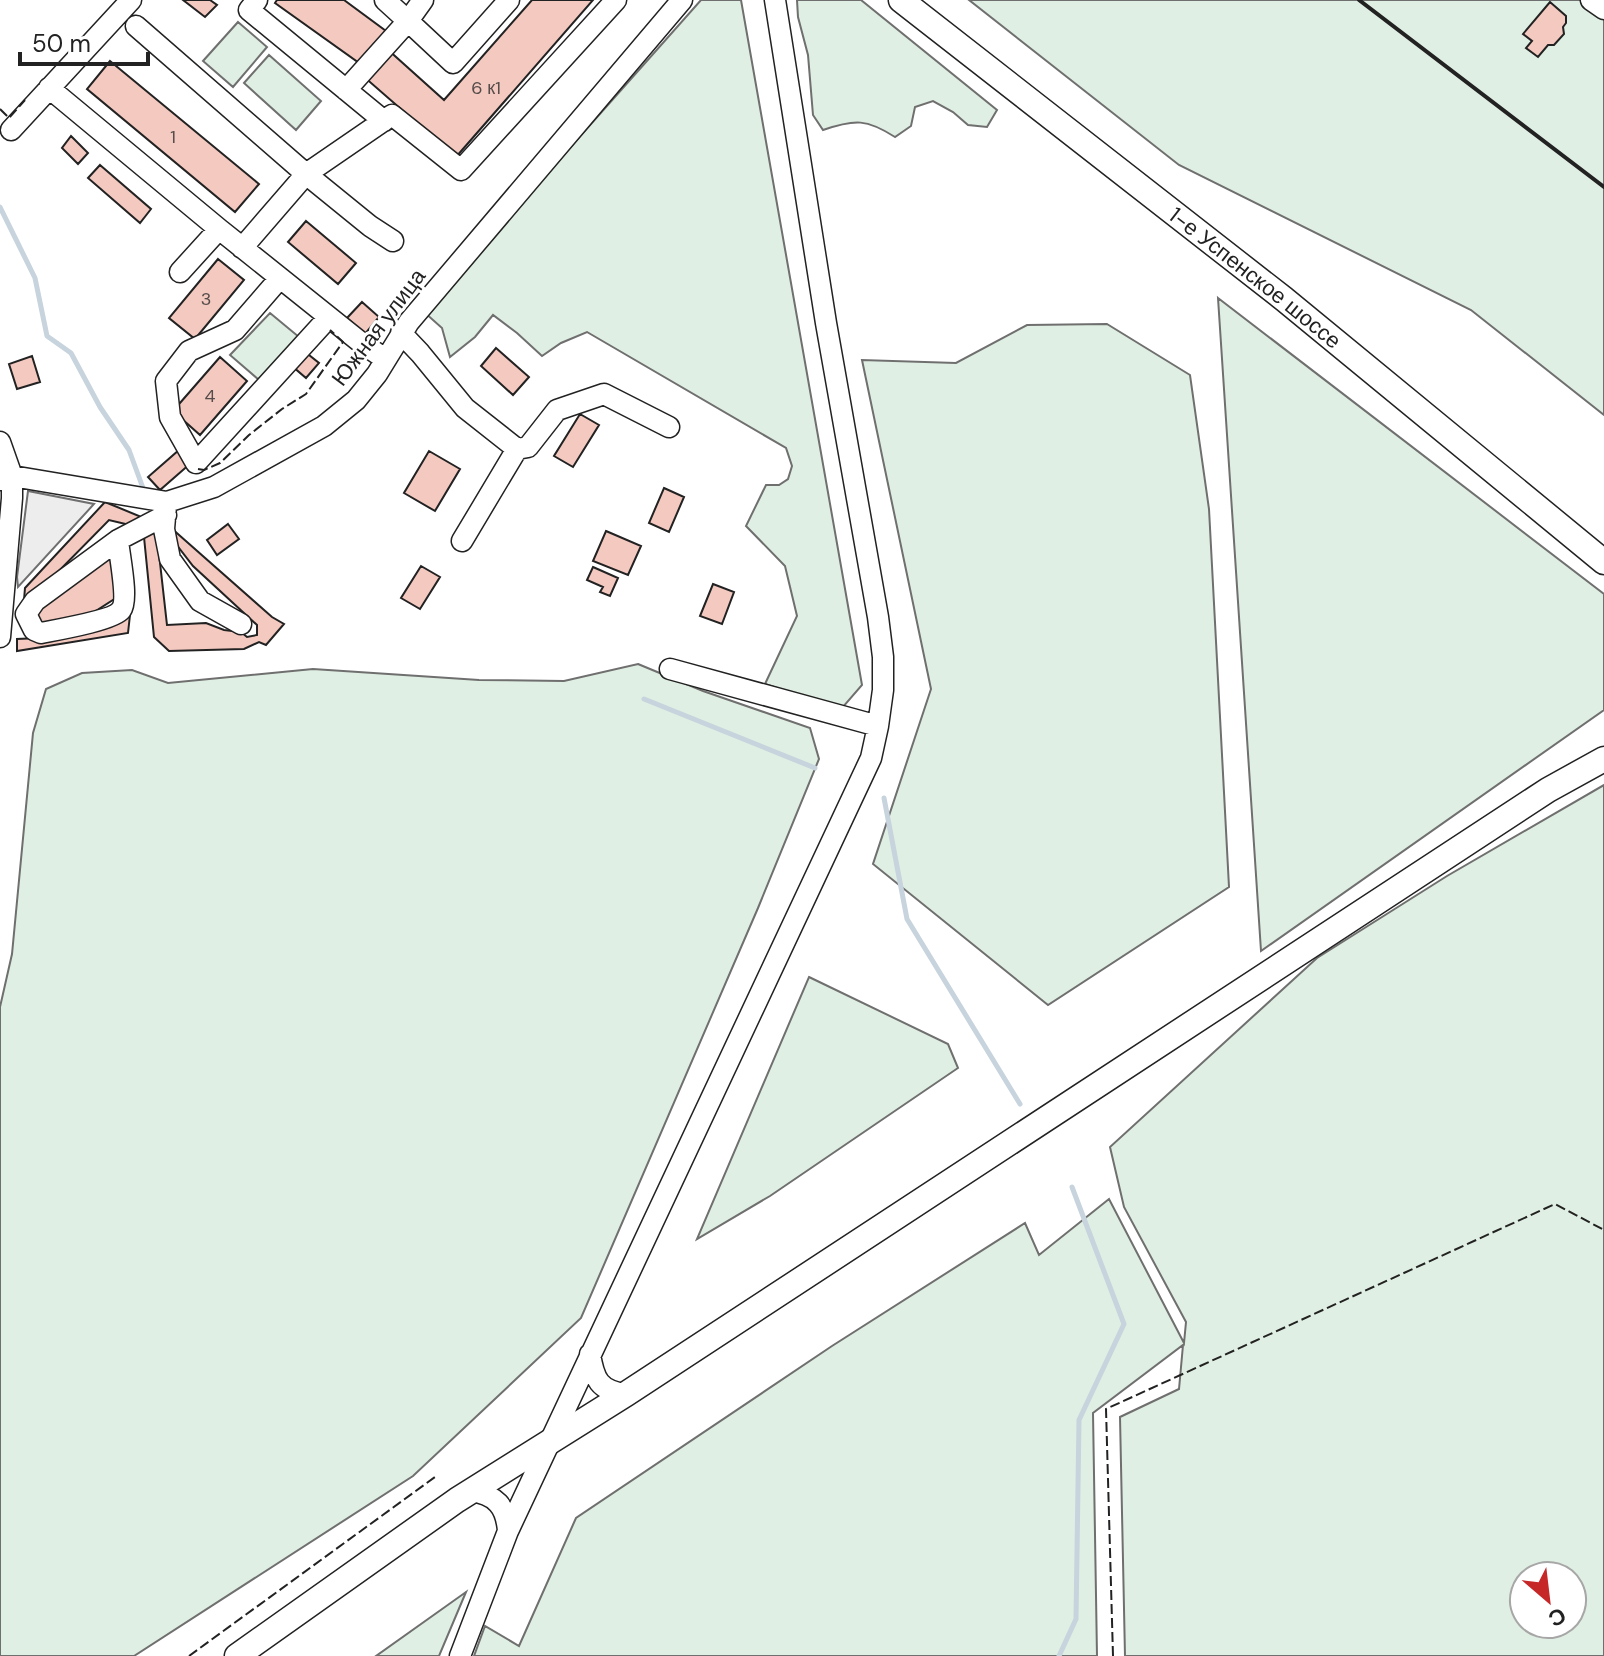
<svg xmlns="http://www.w3.org/2000/svg" width="1604" height="1656" font-family="'DM Sans',sans-serif">
  <rect width="100%" height="100%" fill="#fff"/>
  <!-- green -->
  <path fill="#e0efe3" stroke="#6f6f6f" stroke-width="2" fill-rule="evenodd" d="M 701,0 L 741,0 L 862,685 L 843,707 L 810,699 L 765,684 L 797,616 L 785,566 L 746,526 L 766,485 L 779,485 L 788,479 L 792,466 L 786,448 L 587,332 L 561,343 L 542,356 L 517,333 L 493,315 L 475,337 L 450,357 L 442,328 L 424,312 Z
    M 797,0 L 861,0 L 997,110 L 987,127 L 968,125 L 953,112 L 933,101 L 915,107 L 911,126 L 895,137 C 867,119 855,119 823,130 L 813,115 L 808,55 L 798,17 Z
    M 969,0 L 1604,0 L 1604,415 L 1471,310 L 1179,165 Z
    M 238,22 L 267,47 L 233,87 L 203,61 Z
    M 269,55 L 321,101 L 296,130 L 244,83 Z
    M 1218,298 L 1604,594 L 1604,710 L 1261,951 Z
    M 270,313 L 299,337 L 259,380 L 230,355 Z
    M 1107,324 L 1190,375 L 1209,509 L 1229,887 L 1048,1005 L 873,864 L 931,689 L 862,360 L 956,363 L 1027,325 Z
    M 638,664 L 703,691 L 810,728 L 819,759 L 758,908 L 581,1318 L 413,1476 L 134,1656 L 0,1656 L 0,1007 L 12,954 L 33,733 L 46,689 L 82,673 L 132,670 L 168,683 L 313,669 L 479,680 L 564,681 Z
    M 1604,785 L 1604,1656 L 1125,1656 L 1120,1417 L 1179,1389 L 1183,1345 L 1093,1413 L 1097,1656 L 474,1656 L 485,1626 L 519,1646 L 576,1518 L 832,1346 L 1025,1223 L 1039,1255 L 1109,1199 L 1184,1343 L 1186,1322 L 1124,1207 L 1110,1147 L 1317,958 L 1447,876 ZM 1524,1576 L 1572,1576 L 1572,1624 L 1524,1624 Z
    M 809,977 L 948,1044 L 958,1068 L 770,1196 L 697,1239 Z
    M 466,1592 L 439,1656 L 376,1656 Z"/>
  <!-- parking -->
  <path fill="#ededed" stroke="#6f6f6f" stroke-width="2" d="M 28,491 L 94,504 L 18,587 L 17,577 Z"/>
  <g fill="none" stroke-linecap="round" stroke-linejoin="round">
    <!-- stream -->
    <path stroke="#c7d3dd" stroke-width="5" d="M 0,207 L 35,278 L 47,336 L 71,353 L 100,407 L 129,450 L 143,488
      M 644,699 L 815,768
      M 884,798 L 907,919 L 1020,1104
      M 1059,1656 L 1076,1619 L 1079,1420 L 1124,1324 L 1072,1187"/>
  </g>
  <!-- building -->
  <path fill="#f3c9c0" stroke="#222" stroke-width="2" d="M 183,0 L 210,0 L 217,5 L 205,17 Z
    M 277,0 L 344,0 L 386,31 L 362,65 L 275,3 Z
    M 532,0 L 593,0 L 456,157 L 363,76 L 386,48 L 444,100 Z
    M 1550,2 L 1566,16 L 1566,23 L 1563,27 L 1564,34 L 1554,45 L 1548,45 L 1538,57 L 1526,48 L 1532,41 L 1523,34 Z
    M 110,61 L 259,184 L 235,212 L 87,89 Z
    M 71,136 L 88,153 L 78,164 L 62,148 Z
    M 100,165 L 151,209 L 140,223 L 88,178 Z
    M 306,221 L 356,263 L 338,284 L 288,242 Z
    M 218,259 L 244,280 L 195,339 L 169,318 Z
    M 362,302 L 379,317 L 365,334 L 347,318 Z
    M 496,348 L 529,377 L 513,395 L 481,366 Z
    M 304,351 L 319,363 L 306,378 L 292,366 Z
    M 32,356 L 40,382 L 17,389 L 9,364 Z
    M 220,357 L 247,381 L 200,435 L 173,411 Z
    M 580,414 L 599,425 L 573,467 L 554,456 Z
    M 179,450 L 191,463 L 160,490 L 148,477 Z
    M 429,451 L 460,469 L 435,511 L 404,493 Z
    M 664,488 L 684,497 L 669,532 L 649,523 Z
    M 105,502 L 139,516 L 134,526 L 109,520 L 51,579 L 30,598 L 24,600 L 25,588 Z
    M 228,524 L 239,539 L 217,555 L 207,540 Z
    M 170,527 L 272,617 L 284,624 L 266,645 L 259,642 L 244,649 L 169,651 L 154,637 L 144,537 L 155,530 L 158,545 L 167,625 L 206,623 L 224,630 L 241,632 L 247,637 L 257,635 L 257,625 L 193,566 L 176,544 Z
    M 606,531 L 641,546 L 628,575 L 593,561 Z
    M 115,553 L 119,596 L 91,614 L 43,627 L 34,610 Z
    M 421,566 L 440,577 L 420,609 L 401,598 Z
    M 593,567 L 618,578 L 610,596 L 600,592 L 603,587 L 587,580 Z
    M 713,584 L 734,592 L 722,624 L 700,616 Z
    M 130,615 L 128,633 L 17,651 L 17,639 L 40,638 L 99,626 Z"/>
  <g fill="none" stroke-linecap="round" stroke-linejoin="round">
    <defs>
      <path id="minor" d="M 257,0 L 249,10 L 384,121
        M 423,0 L 408,21 L 453,63 L 509,0
        M 1591,0 L 1604,9
        M 136,26 L 306,174 L 370,226 L 393,241
        M 49,88 L 219,229 L 359,341 L 385,359
        M 346,90 L 408,21 L 385,0
        M 11,130 L 131,0
        M 242,248 L 306,174 L 392,115 L 461,170 L 616,0
        M 180,272 L 219,229
        M 280,278 L 235,330 L 189,351 L 166,381 L 170,417 L 196,463 L 329,317
        M 401,333 L 420,353 L 465,408 L 517,449 L 528,447 L 557,410 L 604,394 L 669,427
        M 0,442 L 12,476 L 12,498 L 0,637
        M 0,480 L 12,476 L 167,502 L 214,487 L 324,426 L 356,400 L 377,374 L 409,322 L 682,0
        M 166,506 L 164,529 L 170,559 L 200,601 L 241,624
        M 118,540 C 119,554 129,600 121,610 C 114,620 56,630 41,633 L 34,630 L 26,614 L 35,601 L 118,540 L 166,515
        M 462,541 L 517,449
        M 670,669 L 878,726
        M 590,1354 C 594,1379 599,1391 626,1394
        M 471,1491 C 496,1495 506,1506 508,1531
        M 460,1656 L 508,1531 L 871,758 L 878,726 L 883,690 L 883,657 L 878,617 L 826,323 L 775,0"/>
      <g id="major">
        <path id="s1" d="M 901,0 L 1284,299 L 1604,562"/>
        <path d="M 237,1656 L 457,1500 L 626,1394 L 1548,790 L 1604,759"/>
      </g>
    </defs>
    <!-- minor casing -->
    <use href="#minor" stroke="#222" stroke-width="23"/>
    <!-- major casing -->
    <use href="#major" stroke="#222" stroke-width="27"/>
    <!-- minor -->
    <use href="#minor" stroke="#fff" stroke-width="20"/>
    <!-- major -->
    <use href="#major" stroke="#fff" stroke-width="24"/>
    <!-- fence -->
    <path stroke="#222" stroke-width="2" stroke-dasharray="10 4" stroke-linecap="butt" d="M 0,109 L 9,118 L 25,100
      M 198,469 L 204,470 L 220,463 L 249,435 L 282,409 L 306,394 L 343,342 L 330,330
      M 189,1656 L 435,1477
      M 1113,1656 L 1106,1409 L 1555,1204 L 1604,1230"/>
    <!-- wall -->
    <path stroke="#222" stroke-width="4" d="M 1359,0 L 1604,187"/>
  </g>
  <g text-anchor="middle" stroke-width="6" stroke-linejoin="round" paint-order="stroke">
    <!-- number labels -->
    <g font-size="18" fill="#564c4a">
      <text x="486" y="94">6 к1</text>
      <text x="173" y="143">1</text>
      <text x="206" y="305">3</text>
      <text x="210" y="402">4</text>
    </g>
    <!-- street labels -->
    <g font-size="22" fill="#222" stroke="#fff">
      <text dy="8" stroke="none"><textPath href="#s1" startOffset="450">1-е Успенское шоссе</textPath></text>
      <text transform="translate(378 327) rotate(-53)" y="8">Южная улица</text>
    </g>
  </g>
  <!-- north arrow -->
  <g transform="translate(1548 1600) rotate(152)"><circle r="38" fill="#ffffff" stroke="#a7a7a7" stroke-width="2"/>
  <path d="M0-6L14 30L0 20L-14 30Z" fill="#c62828"/>
  <text y="-12" font-size="22" font-weight="bold" text-anchor="middle" fill="#222222">С</text>
  </g>
  <!-- scale -->
  <path d="M20 52v12h128v-12" fill="none" stroke="#222222" stroke-width="4"/>
  <text x="32" y="52" font-size="24" fill="#222222" stroke="#ffffff" stroke-width="6" paint-order="stroke">50 m</text>
</svg>
